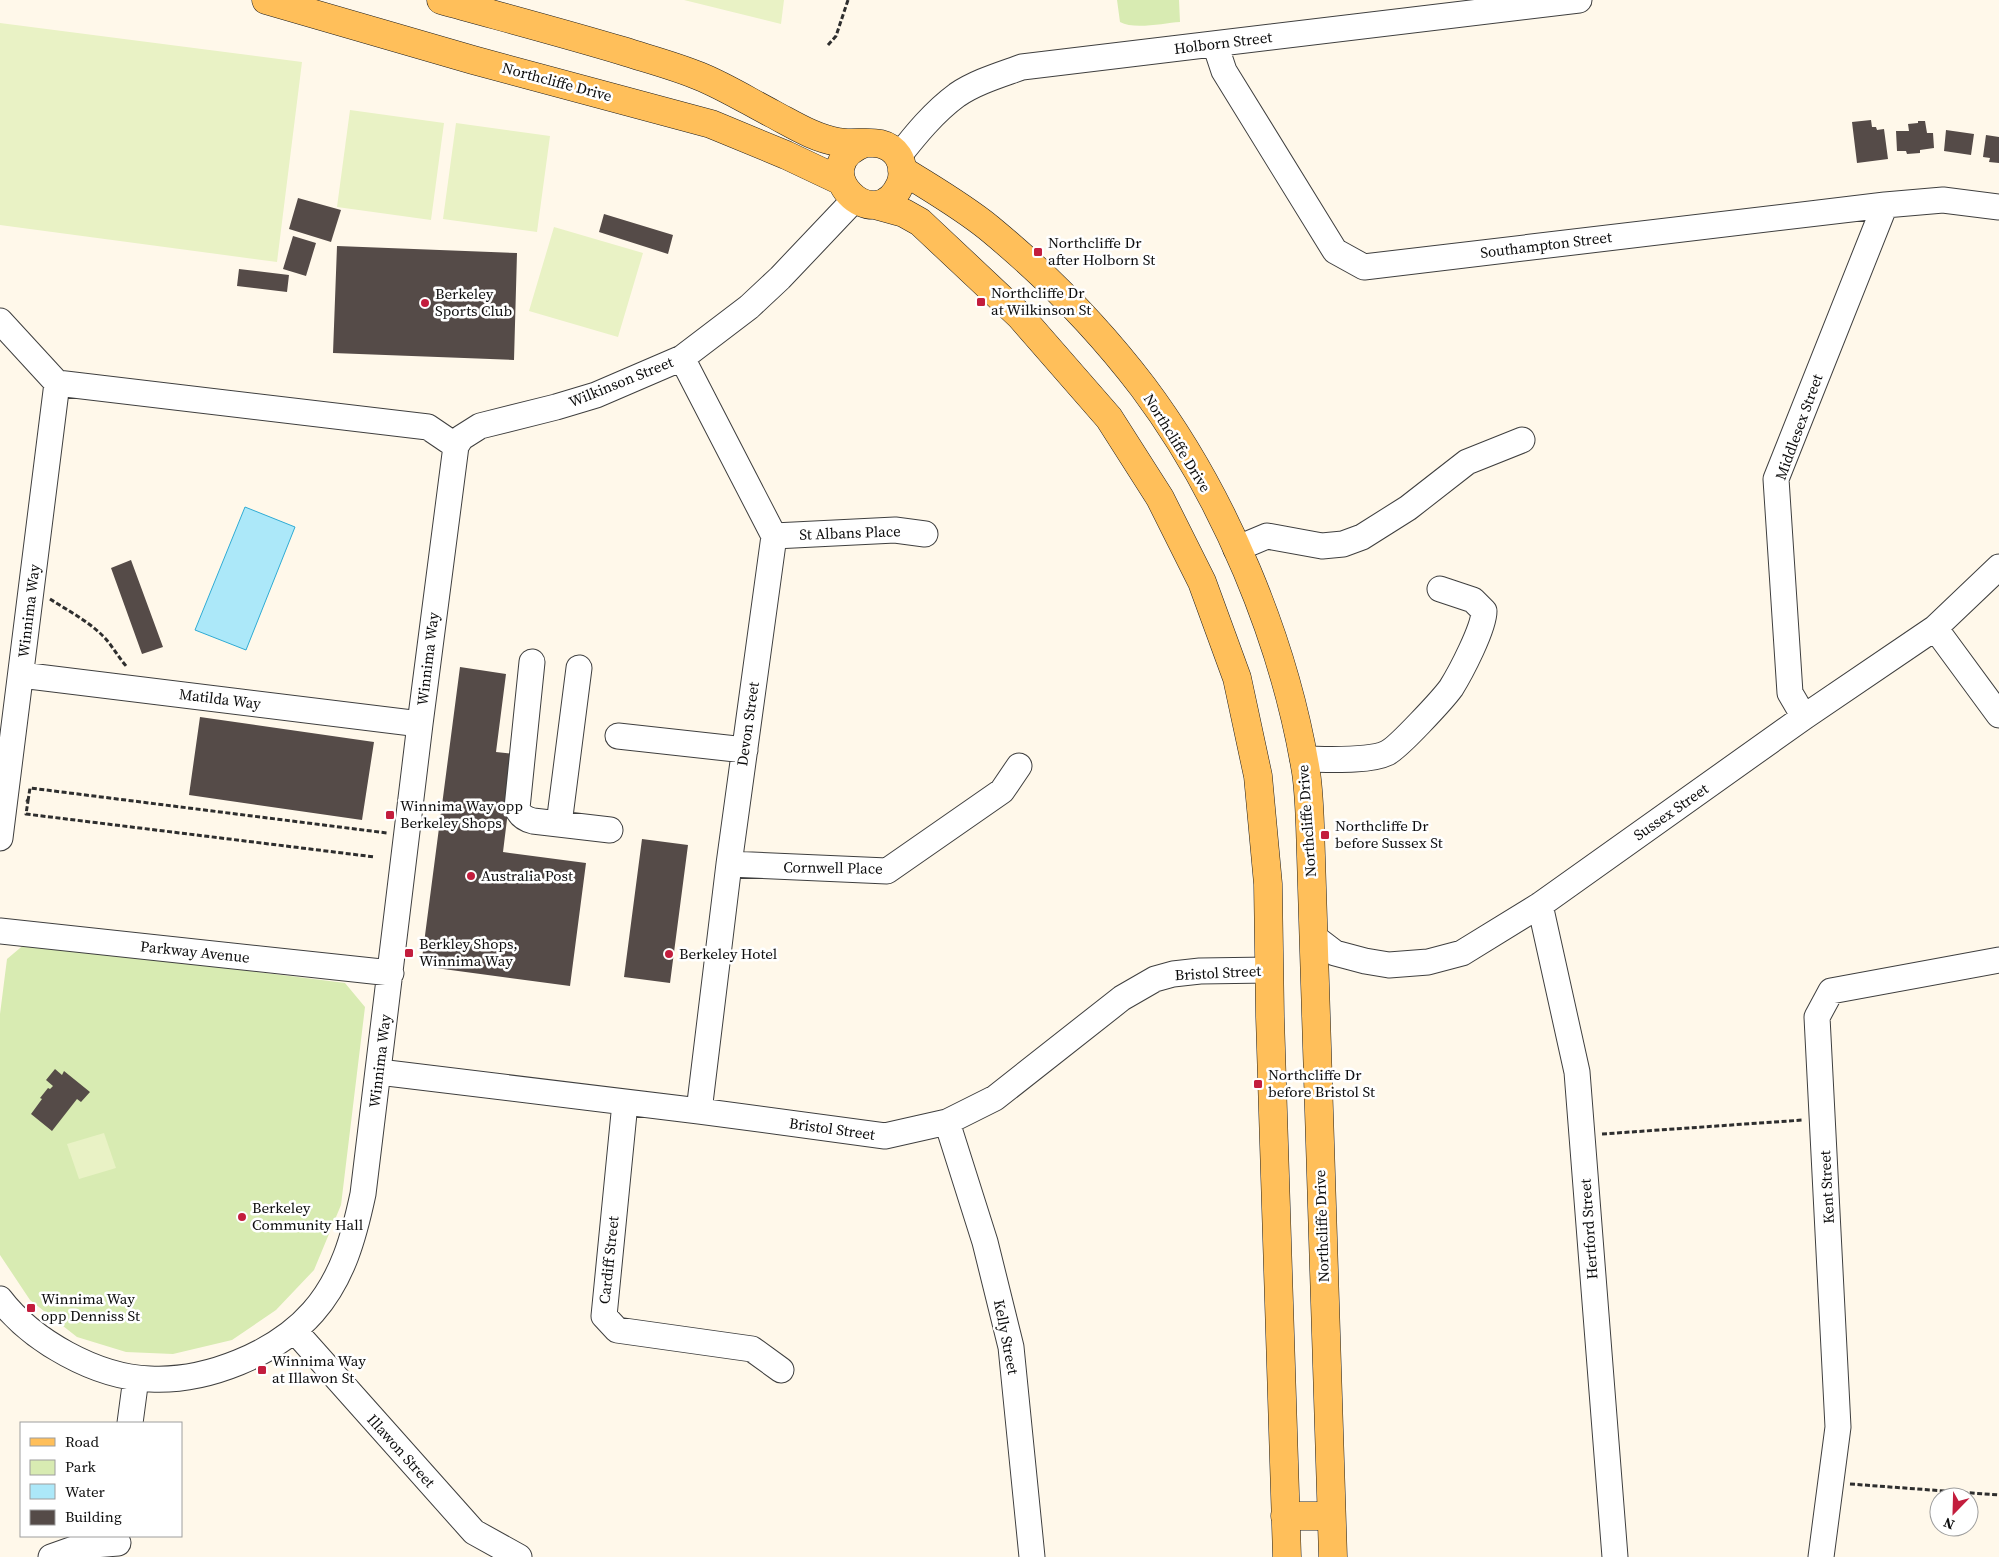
<svg xmlns="http://www.w3.org/2000/svg" width="1999" height="1557" font-family="'Source Serif 4',serif">
  <rect width="100%" height="100%" fill="#fff8ea"/>
  <!-- green -->
  <path fill="#d8ebb2" d="M 1117,0 L 1179,0 L 1180,22 C 1164,23 1134,30 1120,22 Z
    M 26,943 L 345,983 L 365,1007 L 341,1205 L 314,1270 L 276,1310 L 232,1340 L 173,1354 L 126,1352 L 77,1337 L 30,1300 L 0,1255 L 0,1014 L 7,959 Z"/>
  <!-- pitch -->
  <path fill="#e9f2c5" d="M 684,0 L 784,0 L 781,24 Z
    M 0,23 L 302,62 L 277,262 L 0,225 Z
    M 350,110 L 444,123 L 431,220 L 337,207 Z
    M 456,123 L 550,136 L 537,232 L 443,219 Z
    M 554,227 L 643,253 L 618,337 L 529,311 Z
    M 104,1133 L 116,1168 L 79,1179 L 67,1144 Z"/>
  <!-- water -->
  <path fill="#ace8f9" stroke="#2fabd4" d="M 245,507 L 295,527 L 246,650 L 195,630 Z"/>
  <!-- building -->
  <path fill="#554b48" d="M 1871,120 L 1872,127 L 1876,127 L 1877,130 L 1884,129 L 1888,159 L 1857,163 L 1852,122 Z
    M 1918,121 L 1925,121 L 1927,133 L 1933,133 L 1934,148 L 1920,150 L 1920,153 L 1907,154 L 1906,151 L 1897,151 L 1896,131 L 1909,131 L 1908,124 L 1918,123 Z
    M 1946,130 L 1974,134 L 1971,155 L 1944,151 Z
    M 1986,135 L 1999,137 L 1999,163 L 1989,162 L 1990,158 L 1983,157 Z
    M 298,198 L 341,210 L 331,242 L 289,229 Z
    M 604,214 L 673,235 L 668,254 L 599,232 Z
    M 293,236 L 316,243 L 306,276 L 283,269 Z
    M 337,246 L 517,253 L 514,360 L 333,353 Z
    M 239,269 L 289,275 L 287,292 L 237,286 Z
    M 131,560 L 163,647 L 142,654 L 111,568 Z
    M 460,667 L 506,674 L 496,752 L 515,754 L 503,852 L 586,863 L 570,986 L 421,966 Z
    M 200,717 L 374,742 L 362,820 L 189,795 Z
    M 642,839 L 688,845 L 670,983 L 624,977 Z
    M 55,1069 L 62,1075 L 64,1071 L 90,1092 L 81,1102 L 77,1099 L 52,1131 L 31,1114 L 42,1099 L 40,1098 L 48,1088 L 50,1089 L 53,1086 L 46,1080 Z"/>
  <g fill="none" stroke-linecap="round" stroke-linejoin="round">
    <defs>
      <path id="minor" d="M 1215,44 L 1224,71 L 1335,251 L 1364,267 L 1885,205 L 1943,200 L 1999,207
        M 898,157 C 916,134 934,112 957,95 C 976,82 1000,75 1022,67 L 1579,0
        M 0,321 L 57,383
        M 682,358 L 774,536 L 729,864 L 699,1111
        M 57,383 L 428,427 L 456,446
        M 774,536 L 895,530 L 925,534
        M 1236,549 L 1267,536 L 1322,546 L 1343,544 L 1362,537 L 1408,508 L 1467,462 L 1522,440
        M 1935,628 L 1999,715
        M 532,662 L 517,808 C 520,816 525,819 533,821 L 610,830
        M 21,675 L 420,724
        M 1804,717 L 1790,693 L 1776,479 L 1885,205
        M 618,736 L 745,750
        M 1303,759 C 1324,759 1369,762 1387,753 C 1398,748 1443,699 1451,688 C 1461,672 1484,628 1484,611 L 1473,600 L 1440,589
        M 559,824 L 579,668
        M 0,838 L 57,383
        M 729,864 L 887,871 L 1002,791 L 1019,766
        M 1540,905 L 1577,1072 L 1615,1557
        M 0,931 L 391,973
        M 1314,937 L 1335,953 L 1365,961 L 1389,965 L 1428,962 L 1462,953 L 1540,905 L 1804,717 L 1935,628 L 1999,567
        M 379,1072 L 699,1111 L 885,1136 L 947,1122 L 995,1098 L 1122,998 L 1155,979 L 1173,974 L 1200,971 L 1269,970
        M 625,1103 L 604,1316 L 617,1330 L 752,1349 L 781,1370
        M 947,1122 L 985,1242 L 1011,1347 L 1032,1557
        M 0,1299 C 32,1341 96,1377 150,1379 C 206,1382 276,1354 313,1312 C 343,1278 354,1236 363,1194 L 420,724 L 456,446 L 461,438 L 480,426 L 556,407 L 596,395 L 682,358 L 749,307 L 780,278 L 854,200
        M 294,1330 L 474,1532 L 519,1557
        M 130,1423 L 136,1378
        M 51,1557 L 82,1546 L 118,1543
        M 1821,1557 L 1838,1427 L 1817,1017 L 1831,991 L 1999,960"/>
      <path id="major" d="M 266,0 L 473,60 L 711,124 L 786,155 L 841,181
        M 441,0 C 502,17 563,33 623,51 C 648,59 675,66 699,76 C 724,86 748,101 773,114 C 794,125 814,138 838,142 C 859,146 884,135 898,156 C 903,164 904,176 900,185 C 875,240 802,167 865,143
        M 902,170 C 932,189 962,206 989,228 C 1046,275 1098,328 1143,387 C 1224,495 1284,639 1306,772 C 1310,799 1310,828 1311,856 L 1333,1557
        M 875,205 L 904,213 L 920,222 L 1020,316 L 1109,418 L 1160,498 L 1202,582 L 1237,678 L 1258,776 L 1268,884 L 1270,1017 L 1287,1557
        M 1285,1516 L 1331,1516"/>
    </defs>
    <!-- minor casing -->
    <use href="#minor" stroke="#3f3f3f" stroke-width="27"/>
    <!-- major casing -->
    <use href="#major" stroke="#1d1d1d" stroke-width="29"/>
    <!-- path -->
    <path stroke="#2e2e2e" stroke-width="3" stroke-dasharray="5 2.5" stroke-linecap="butt" d="M 828,45 L 836,36 L 848,0
      M 50,599 C 67,610 88,621 103,636 C 112,645 118,657 127,667
      M 26,800 L 28,801 L 26,814 L 375,857
      M 28,801 L 30,788 L 387,833
      M 1602,1134 L 1803,1120
      M 1850,1484 L 1999,1495"/>
    <!-- minor -->
    <use href="#minor" stroke="#fff" stroke-width="25"/>
    <!-- major -->
    <use href="#major" stroke="#ffbf5a" stroke-width="28"/>
  </g>
  <!-- markers -->
  <g fill="#c31d3d" stroke="#fff" stroke-width="2">
    <rect x="1033" y="247" width="10" height="10" rx="2.5"/>
    <rect x="976" y="297" width="10" height="10" rx="2.5"/>
    <circle cx="425" cy="303" r="5"/>
    <rect x="385" y="810" width="10" height="10" rx="2.5"/>
    <rect x="1320" y="830" width="10" height="10" rx="2.5"/>
    <circle cx="471" cy="876" r="5"/>
    <rect x="404" y="948" width="10" height="10" rx="2.5"/>
    <circle cx="669" cy="954" r="5"/>
    <rect x="1253" y="1079" width="10" height="10" rx="2.5"/>
    <circle cx="242" cy="1217" r="5"/>
    <rect x="26" y="1303" width="10" height="10" rx="2.5"/>
    <rect x="257" y="1365" width="10" height="10" rx="2.5"/>
  </g>
  <g text-anchor="middle" stroke-width="5" stroke-linejoin="round" paint-order="stroke">
    <!-- street labels -->
    <g font-size="15" fill="#0c0c0c" stroke="#fff">
      <text transform="translate(1223 43) rotate(-7)" y="5">Holborn Street</text>
      <text transform="translate(557 82) rotate(15)" y="5">Northcliffe Drive</text>
      <text transform="translate(1546 245) rotate(-7)" y="5">Southampton Street</text>
      <text transform="translate(621 382) rotate(-22)" y="5">Wilkinson Street</text>
      <text transform="translate(1799 427) rotate(-70)" y="5">Middlesex Street</text>
      <text transform="translate(1177 443) rotate(58)" y="5">Northcliffe Drive</text>
      <text transform="translate(850 533) rotate(-2)" y="5">St Albans Place</text>
      <text transform="translate(29 611) rotate(-83)" y="5">Winnima Way</text>
      <text transform="translate(428 659) rotate(-83)" y="5">Winnima Way</text>
      <text transform="translate(220 699) rotate(7)" y="5">Matilda Way</text>
      <text transform="translate(748 724) rotate(-82)" y="5">Devon Street</text>
      <text transform="translate(1671 812) rotate(-35)" y="5">Sussex Street</text>
      <text transform="translate(1307 821) rotate(-94)" y="5">Northcliffe Drive</text>
      <text transform="translate(833 868) rotate(1)" y="5">Cornwell Place</text>
      <text transform="translate(195 952) rotate(6)" y="5">Parkway Avenue</text>
      <text transform="translate(1218 973) rotate(-3)" y="5">Bristol Street</text>
      <text transform="translate(380 1061) rotate(-83)" y="5">Winnima Way</text>
      <text transform="translate(832 1129) rotate(8)" y="5">Bristol Street</text>
      <text transform="translate(1827 1187) rotate(-93)" y="5">Kent Street</text>
      <text transform="translate(1322 1226) rotate(-92)" y="5">Northcliffe Drive</text>
      <text transform="translate(1589 1229) rotate(-94)" y="5">Hertford Street</text>
      <text transform="translate(609 1260) rotate(-84)" y="5">Cardiff Street</text>
      <text transform="translate(1006 1337) rotate(79)" y="5">Kelly Street</text>
      <text transform="translate(401 1451) rotate(48)" y="5">Illawon Street</text>
    </g>
    <!-- poi labels -->
    <g font-size="15" fill="#0c0c0c" stroke="#fff" text-anchor="start">
      <text x="1048" y="248">Northcliffe Dr<tspan x="1048" dy="17">after Holborn St</tspan></text>
      <text x="991" y="298">Northcliffe Dr<tspan x="991" dy="17">at Wilkinson St</tspan></text>
      <text x="435" y="299">Berkeley<tspan x="435" dy="17">Sports Club</tspan></text>
      <text x="400" y="811">Winnima Way opp<tspan x="400" dy="17">Berkeley Shops</tspan></text>
      <text x="1335" y="831">Northcliffe Dr<tspan x="1335" dy="17">before Sussex St</tspan></text>
      <text x="481" y="881">Australia Post</text>
      <text x="419" y="949">Berkley Shops,<tspan x="419" dy="17">Winnima Way</tspan></text>
      <text x="679" y="959">Berkeley Hotel</text>
      <text x="1268" y="1080">Northcliffe Dr<tspan x="1268" dy="17">before Bristol St</tspan></text>
      <text x="252" y="1213">Berkeley<tspan x="252" dy="17">Community Hall</tspan></text>
      <text x="41" y="1304">Winnima Way<tspan x="41" dy="17">opp Denniss St</tspan></text>
      <text x="272" y="1366">Winnima Way<tspan x="272" dy="17">at Illawon St</tspan></text>
    </g>
  </g>
  <!-- legend -->
  <rect x="20" y="1422" width="162" height="115" fill="#ffffff" stroke="#9e9e9e"/>
  <rect x="30" y="1438" width="25" height="8" fill="#ffbf5a" stroke="#9e9e9e"/>
  <text x="65" y="1447" font-size="15" fill="#0c0c0c">Road</text>
  <rect x="30" y="1460" width="25" height="15" fill="#d8ebb2" stroke="#9e9e9e"/>
  <text x="65" y="1472" font-size="15" fill="#0c0c0c">Park</text>
  <rect x="30" y="1484" width="25" height="15" fill="#ace8f9" stroke="#9e9e9e"/>
  <text x="65" y="1497" font-size="15" fill="#0c0c0c">Water</text>
  <rect x="30" y="1510" width="25" height="15" fill="#554b48" stroke="#9e9e9e"/>
  <text x="65" y="1522" font-size="15" fill="#0c0c0c">Building</text>
  <!-- north arrow -->
  <g transform="translate(1954 1512) rotate(203)"><circle r="24" fill="#ffffff" stroke="#9e9e9e"/>
  <path d="M0-4L9 19L0 12L-9 19Z" fill="#c31d3d"/>
  <text y="-8" font-size="14" font-weight="bold" text-anchor="middle" fill="#0c0c0c">N</text>
  </g>
</svg>
